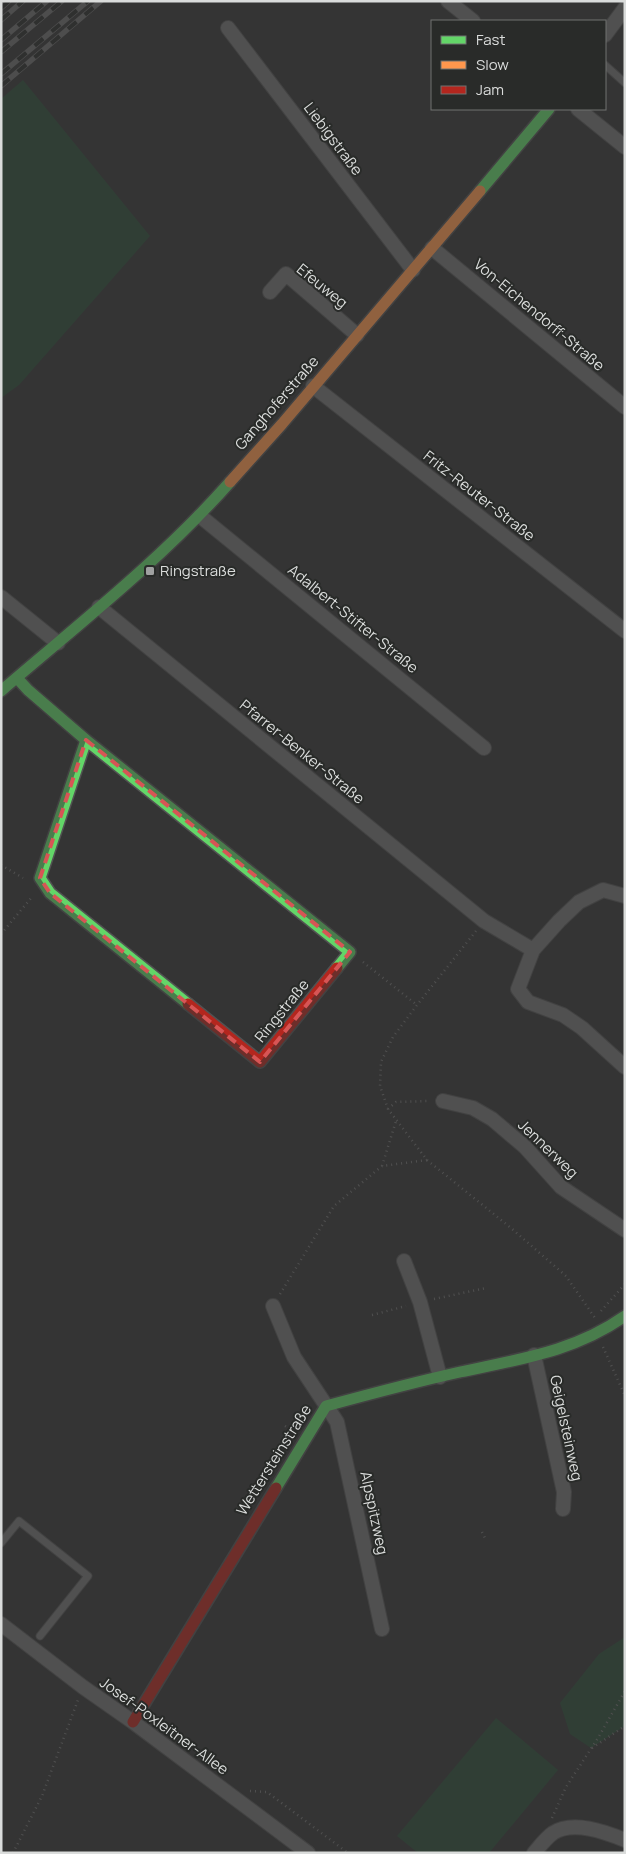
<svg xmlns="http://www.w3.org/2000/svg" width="626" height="1854" font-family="Manrope,sans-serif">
  <rect width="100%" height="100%" fill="#343434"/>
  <!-- green -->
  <path fill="#2c4a37" d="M 23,80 L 150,236 L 19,385 L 1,398 L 1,99 Z
    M 625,1637 L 625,1726 L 591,1748 L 570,1734 L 560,1703 L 599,1654 Z
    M 496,1718 L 558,1770 L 489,1853 L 418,1853 L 397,1836 Z"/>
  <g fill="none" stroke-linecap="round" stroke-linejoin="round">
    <defs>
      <path id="lane" d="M 605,65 L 625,83
        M 1,1543 L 19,1521 L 88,1576 L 40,1636"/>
      <path id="street" d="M 448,1 L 473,21
        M 228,28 L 413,270
        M 605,35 L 625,8
        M 578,109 L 625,147
        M 432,248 L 625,407
        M 270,292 L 286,274 L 357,335
        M 313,386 L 625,631
        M 200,516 L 484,748
        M 1,597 L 58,643
        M 99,607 L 484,921 L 533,950
        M 625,896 L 603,890 L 579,902 L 559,921 L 533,950 L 518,989 L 528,1002 L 563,1015 L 582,1028 L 625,1067
        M 443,1101 L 473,1108 L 492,1119 L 525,1147 L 561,1187 L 625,1230
        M 404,1261 L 420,1302 L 440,1377
        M 273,1306 L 294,1357 L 337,1422 L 382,1629
        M 534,1355 L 564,1492 L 563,1509
        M 1,1624 L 83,1687 L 133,1722 L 308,1853
        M 534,1853 C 540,1846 546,1838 553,1833 C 573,1820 605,1832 625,1840"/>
      <path id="fast" d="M 480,191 L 549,109
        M 17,678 L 28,690 L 86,740 L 350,952 L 337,968
        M 1,691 C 79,624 162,559 230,482
        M 86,740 L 40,878 L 50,893 L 188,1004
        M 276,1488 L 326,1406 C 370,1394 415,1382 460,1372 C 519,1359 574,1352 625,1316"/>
      <path id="slow" d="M 230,482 L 282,424 L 480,191"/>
      <path id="jam" d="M 188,1004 L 260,1062 L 337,968
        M 133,1722 L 276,1488"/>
    </defs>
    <!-- lane casing -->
    <use href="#lane" stroke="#525252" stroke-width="9"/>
    <!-- street casing -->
    <use href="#street" stroke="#525252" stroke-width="16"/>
    <!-- fast casing -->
    <use href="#fast" stroke="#525252" stroke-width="14"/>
    <!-- slow casing -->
    <use href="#slow" stroke="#525252" stroke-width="14"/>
    <!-- jam casing -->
    <use href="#jam" stroke="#525252" stroke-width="14"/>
    <!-- path -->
    <path stroke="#707070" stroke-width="2.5" stroke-dasharray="1 4" stroke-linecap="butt" d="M 1,865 L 23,878
      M 476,931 L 417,1005 L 393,1037 L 381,1062 L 380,1086 L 388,1109 L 427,1160 L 511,1228 L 566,1276 L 595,1318
      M 1,934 L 32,897
      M 363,962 L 417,1005
      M 388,1109 L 396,1102 L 429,1101
      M 382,1166 L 396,1121
      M 280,1294 L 334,1206 L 382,1166 L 427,1160
      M 434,1299 L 486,1288
      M 601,1311 L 625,1284
      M 372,1315 L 406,1306
      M 603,1347 L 625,1396
      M 285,1426 L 293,1431
      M 482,1532 L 486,1540
      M 592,1748 L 625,1726
      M 250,1791 L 267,1792 L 348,1853
      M 552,1818 L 566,1787 L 598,1738 L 625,1691
      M 13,1853 L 42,1796 L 78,1700"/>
    <!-- lane -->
    <use href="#lane" stroke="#717171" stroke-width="7"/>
    <!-- street -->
    <use href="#street" stroke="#717171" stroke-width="14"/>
    <!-- fast -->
    <use href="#fast" stroke="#63d668" stroke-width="11"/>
    <!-- slow -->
    <use href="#slow" stroke="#ff974d" stroke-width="11"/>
    <!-- jam -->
    <use href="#jam" stroke="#b3261e" stroke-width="11"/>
    <defs>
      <path id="rail" d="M 1,8 L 9,1
        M 1,20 L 23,1
        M 1,40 L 47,1
        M 1,52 L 62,1
        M 1,74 L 88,1
        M 1,86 L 101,1"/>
    </defs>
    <!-- rail casing -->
    <use href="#rail" stroke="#6a6a6a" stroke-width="5.5"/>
    <!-- rail -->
    <use href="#rail" stroke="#292b29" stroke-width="4" stroke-dasharray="11" stroke-linecap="butt"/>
  </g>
  <!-- marked area -->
  <path d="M0 0H626V1854H0ZM 86,740 L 350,952 L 260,1062 L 50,893 L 40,878 Z" fill="#343434" fill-opacity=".55" fill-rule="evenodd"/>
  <path fill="none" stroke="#d75555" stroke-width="4" stroke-dasharray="10 6" stroke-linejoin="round" d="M 86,740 L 350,952 L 260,1062 L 50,893 L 40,878 Z"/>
  <!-- markers -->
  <rect fill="#a0a1a1" stroke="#292b29" stroke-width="2" x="145" y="566" width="10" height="10" rx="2.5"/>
  <g text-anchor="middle" stroke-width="4" stroke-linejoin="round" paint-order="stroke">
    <!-- street labels -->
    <g font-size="15" fill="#dadcdb" stroke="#292b29">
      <text transform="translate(333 139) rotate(53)" y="5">Liebigstraße</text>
      <text transform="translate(322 286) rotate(39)" y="5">Efeuweg</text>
      <text transform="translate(539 315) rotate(40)" y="5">Von-Eichendorff-Straße</text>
      <text transform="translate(277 403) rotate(-49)" y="5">Ganghoferstraße</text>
      <text transform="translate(479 496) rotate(38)" y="5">Fritz-Reuter-Straße</text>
      <text transform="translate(353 619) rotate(39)" y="5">Adalbert-Stifter-Straße</text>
      <text transform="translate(302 752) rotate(39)" y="5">Pfarrer-Benker-Straße</text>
      <text transform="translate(282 1011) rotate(-51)" y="5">Ringstraße</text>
      <text transform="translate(548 1149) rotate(44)" y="5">Jennerweg</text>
      <text transform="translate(566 1428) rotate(78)" y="5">Geigelsteinweg</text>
      <text transform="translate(274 1460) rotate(-58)" y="5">Wettersteinstraße</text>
      <text transform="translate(374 1513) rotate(78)" y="5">Alpspitzweg</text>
      <text transform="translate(164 1726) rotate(36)" y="5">Josef-Poxleitner-Allee</text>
    </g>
    <!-- poi labels -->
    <g font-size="15" fill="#dadcdb" stroke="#292b29" text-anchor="start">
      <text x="160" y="576">Ringstraße</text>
    </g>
  </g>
  <!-- border -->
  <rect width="626" height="1854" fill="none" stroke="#dadcdb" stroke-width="5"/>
  <!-- legend -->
  <rect x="431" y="20" width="175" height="90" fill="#292b29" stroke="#707270"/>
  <rect x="441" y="36" width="25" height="8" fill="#63d668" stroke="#707270"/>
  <text x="476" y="45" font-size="15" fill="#dadcdb">Fast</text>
  <rect x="441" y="61" width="25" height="8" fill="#ff974d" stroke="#707270"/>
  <text x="476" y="70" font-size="15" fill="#dadcdb">Slow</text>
  <rect x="441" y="86" width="25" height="8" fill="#b3261e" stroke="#707270"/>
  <text x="476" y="95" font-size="15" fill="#dadcdb">Jam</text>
</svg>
